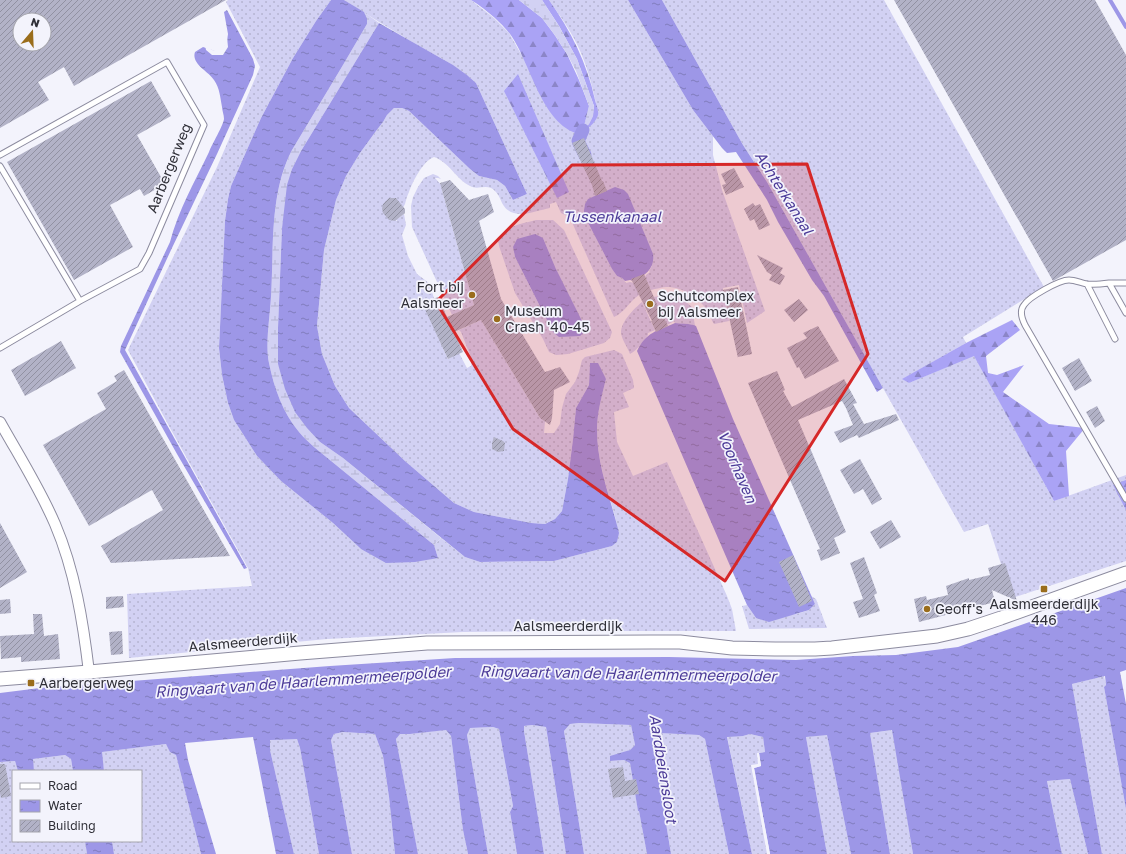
<svg xmlns="http://www.w3.org/2000/svg" width="1126" height="854" font-family="'Golos Text',sans-serif">
  <defs>
    <pattern id="grass-dots" width="8" height="8" patternUnits="userSpaceOnUse"><rect width="8" height="8" fill="#d2d1f3"/><path d="M2 2h.1M6 6h.1" fill="none" stroke="#b5b4d1" stroke-width="1.8" stroke-linecap="round"/></pattern>
    <pattern id="forest-firs" width="22" height="20" patternUnits="userSpaceOnUse"><rect width="22" height="20" fill="#aaa3f5"/><path d="M5 1l3.5 6h-7zM16 11l3.5 6h-7z" fill="#8b85c7"/></pattern>
    <pattern id="wetland-marsh" width="20" height="14" patternUnits="userSpaceOnUse"><rect width="20" height="14" fill="#d2d1f3"/><path d="M1 5h8M5 5V1M11 12h8M15 12V8" fill="none" stroke="#b5b4d1"/></pattern>
    <pattern id="water-ripples" width="26" height="14" patternUnits="userSpaceOnUse"><rect width="26" height="14" fill="#9d97e7"/><path d="M2 4q2-2 4 0t4 0M15 11q2-2 4 0t4 0" fill="none" stroke="#807cbc"/></pattern>
    <pattern id="building-hatch" width="6" height="6" patternUnits="userSpaceOnUse"><rect width="6" height="6" fill="#b2b2c7"/><path d="M-1 1l2-2M0 6l6-6M5 7l2-2" fill="none" stroke="#9191a2"/></pattern>
  </defs>
  <rect width="100%" height="100%" fill="#f3f3fc"/>
  <!-- grass -->
  <path fill="url(#grass-dots)" fill-rule="evenodd" d="M 228,0 L 331,0 L 316,21 L 293,58 L 261,118 L 231,186 L 228,199 L 225,221 L 219,348 L 222,375 L 228,403 L 234,420 L 257,456 L 281,481 L 333,523 L 361,549 L 438,558 L 434,545 L 441,538 L 465,557 L 480,562 L 554,561 L 612,546 L 617,542 C 620,523 610,503 606,485 C 601,468 597,448 597,430 C 597,412 602,395 606,379 L 590,363 L 589,385 L 576,408 L 573,439 L 568,479 L 562,511 L 555,519 L 545,524 L 531,523 L 474,512 L 454,503 L 405,461 L 349,408 L 335,386 L 322,354 L 317,326 L 324,250 L 336,200 L 346,176 L 360,153 L 376,131 L 383,122 L 387,115 L 394,108 L 402,108 L 409,111 L 470,169 L 479,176 L 497,180 L 505,186 L 513,200 L 527,194 L 476,83 C 459,67 439,57 419,46 C 394,31 369,16 344,0 L 471,0 L 494,18 L 509,33 L 521,54 L 598,113 C 594,93 589,72 581,53 C 573,34 561,17 549,0 L 628,0 L 693,110 L 713,136 L 713,155 L 722,190 L 765,311 L 747,323 L 739,285 L 723,288 L 729,321 L 714,324 C 711,320 710,314 707,310 C 698,297 682,287 667,287 C 662,287 656,289 651,290 L 645,277 L 646,275 L 650,272 L 649,271 L 652,266 L 585,204 L 584,215 L 612,269 L 617,276 L 622,278 L 626,283 L 630,282 L 634,283 L 639,295 C 629,302 624,313 614,317 L 571,220 L 567,216 L 561,213 L 556,202 L 550,204 L 550,208 C 534,211 512,222 502,203 C 500,198 497,191 491,188 C 484,185 477,190 470,186 C 456,179 449,162 434,157 C 423,161 413,181 409,192 C 407,196 406,200 405,204 C 402,210 399,215 396,221 L 397,221 L 397,219 L 400,217 L 404,214 L 406,225 L 402,235 L 408,256 L 417,274 L 429,283 L 434,298 L 423,303 L 448,359 L 459,353 L 467,368 L 471,366 L 472,360 L 461,332 L 459,330 L 481,320 L 540,418 L 545,421 L 544,433 L 554,433 L 560,424 L 562,408 L 566,394 L 575,382 L 579,372 L 582,360 L 585,357 L 614,350 L 622,354 L 633,380 L 634,388 L 623,393 L 629,407 L 614,412 L 617,442 L 633,476 L 667,462 L 727,596 L 732,609 L 736,631 L 588,631 L 463,632 L 327,639 L 129,658 L 127,594 L 252,586 L 248,568 L 170,428 L 128,350 L 217,167 L 260,67 L 226,2 Z
    M 662,0 L 884,0 L 1044,287 L 963,337 L 966,343 L 903,379 L 909,383 L 974,355 L 1054,501 L 1126,475 L 1126,561 L 1012,598 L 988,524 L 964,532 L 767,182 L 743,145 Z
    M 433,174 L 438,176 L 441,179 L 438,178 L 435,178 L 443,187 L 442,190 L 474,305 L 452,315 L 412,227 L 411,206 L 413,197 L 418,187 L 424,178 Z
    M 536,220 L 553,220 L 564,230 L 612,332 L 610,338 L 604,343 L 568,354 L 556,355 L 549,352 L 543,339 L 515,293 L 499,246 L 498,238 C 508,225 521,224 536,220 ZM 543,238 L 556,269 L 553,332 L 515,257 L 513,247 Z
    M 668,295 C 678,296 684,300 692,307 L 695,326 C 688,323 683,324 675,323 L 674,321 L 667,325 L 653,297 Z
    M 642,302 L 655,330 L 648,333 L 648,335 C 642,342 638,350 630,354 C 628,348 622,340 621,333 C 621,321 634,309 642,302 Z
    M 811,596 L 816,599 L 827,628 L 749,629 L 742,606 L 747,605 L 756,618 L 797,614 L 809,610 L 815,604 Z
    M 1104,676 L 1106,685 L 1104,687 L 1126,809 L 1126,854 L 1102,854 L 1072,684 Z
    M 579,723 L 631,725 L 635,745 L 630,750 L 623,753 L 610,761 L 624,760 L 630,762 L 638,810 L 639,810 L 647,854 L 584,854 L 564,731 L 570,724 Z
    M 532,725 L 546,727 L 566,854 L 544,854 L 524,731 L 524,726 Z
    M 493,727 L 499,729 L 513,806 L 510,812 L 517,854 L 488,854 L 467,735 L 469,728 Z
    M 442,730 L 446,730 L 451,736 L 463,830 L 468,854 L 418,854 L 416,845 L 396,739 L 399,734 L 410,734 Z
    M 893,730 L 913,854 L 890,854 L 870,733 Z
    M 343,732 L 375,734 L 383,756 L 389,797 L 395,854 L 352,854 L 331,740 L 334,734 Z
    M 658,733 L 699,735 L 705,739 L 729,854 L 671,854 L 653,743 L 653,737 Z
    M 750,734 L 763,737 L 765,752 L 757,753 L 758,764 L 751,765 L 767,854 L 752,854 L 727,736 L 743,736 Z
    M 827,734 L 851,854 L 827,854 L 806,737 Z
    M 270,739 L 297,739 L 300,748 L 319,854 L 294,854 L 270,750 Z
    M 166,744 L 176,755 L 201,854 L 114,854 L 112,841 L 141,841 L 141,771 L 104,771 L 101,752 Z
    M 65,755 L 71,759 L 73,771 L 34,771 L 32,759 Z
    M 15,761 L 18,771 L 13,771 L 13,841 L 85,841 L 87,854 L 0,854 L 0,762 Z
    M 1070,779 L 1088,854 L 1062,854 L 1047,781 Z"/>
  <!-- forest -->
  <path fill="url(#forest-firs)" d="M 471,0 L 519,0 L 542,18 L 554,34 L 567,54 L 579,80 L 589,106 L 583,130 L 589,124 L 593,116 L 594,106 L 577,59 L 559,26 L 542,0 L 549,0 C 571,31 587,63 595,100 C 596,104 599,111 598,115 C 595,124 587,129 579,134 C 541,124 531,63 510,34 C 502,23 483,7 471,0 Z
    M 518,74 L 569,192 L 557,198 L 504,91 Z
    M 1012,320 L 1020,330 L 986,356 L 988,373 L 997,375 L 1024,365 L 1003,392 L 1049,424 L 1085,428 L 1066,451 L 1069,496 L 1054,501 L 974,356 L 909,383 L 902,379 L 966,343 Z
    M 1126,480 L 1126,510 L 1113,485 Z"/>
  <!-- wetland -->
  <path fill="url(#wetland-marsh)" d="M 519,0 L 542,0 L 559,26 L 577,59 L 594,106 L 593,116 L 589,124 L 583,131 L 589,106 L 576,71 L 567,54 L 554,34 L 542,18 Z
    M 364,12 L 379,23 L 301,151 L 292,169 L 282,228 L 278,328 L 278,364 L 320,442 L 343,458 L 441,538 L 434,545 L 314,447 C 309,442 304,438 299,432 C 283,413 274,388 269,363 C 265,345 270,316 271,297 C 274,248 269,195 292,150 L 343,65 L 367,24 Z"/>
  <!-- water -->
  <path fill="url(#water-ripples)" d="M 331,0 L 344,0 L 364,12 L 367,19 L 367,24 L 343,65 L 292,150 C 269,194 274,249 271,297 C 270,316 265,345 269,363 C 274,388 283,413 299,432 C 304,438 309,442 314,447 L 434,545 L 438,558 L 415,562 L 386,563 L 361,549 L 333,523 L 281,481 L 257,456 L 234,420 L 228,403 L 222,375 L 219,348 L 225,221 L 228,199 L 231,186 L 261,118 L 293,58 L 316,21 Z
    M 628,0 L 662,0 L 743,145 L 767,182 L 883,388 L 877,392 L 824,296 L 812,280 L 778,222 L 767,200 L 736,152 L 727,153 L 722,148 L 693,110 Z
    M 227,10 L 253,59 L 255,66 L 253,75 L 217,154 L 171,250 L 125,350 L 247,568 L 244,569 L 177,454 L 120,352 L 121,346 L 170,242 C 178,211 195,181 209,152 C 212,144 223,126 224,119 C 224,115 222,110 222,107 C 220,97 220,89 214,80 C 208,71 191,64 195,52 L 203,47 L 221,53 L 227,41 L 228,34 L 224,12 Z
    M 379,23 L 453,65 L 467,75 L 476,83 L 527,194 L 513,200 L 505,186 L 497,180 L 479,176 L 470,169 L 409,111 L 402,108 L 394,108 L 387,115 L 383,122 L 376,131 L 360,153 L 346,176 L 336,200 L 324,250 L 317,326 L 322,354 L 335,386 L 349,408 L 405,461 L 454,503 L 474,512 L 531,523 L 545,524 L 555,519 L 562,511 L 568,479 L 573,439 L 576,408 L 589,385 L 590,363 L 598,363 L 606,379 C 602,395 597,413 597,430 C 597,466 611,499 619,533 L 617,542 L 612,546 L 554,561 L 480,562 L 465,557 L 343,458 L 320,442 L 307,428 L 295,412 L 285,389 L 278,364 L 278,328 L 282,228 L 287,185 L 292,169 L 301,151 Z
    M 615,187 L 624,190 L 628,194 L 653,254 C 655,268 646,275 634,281 L 630,280 L 625,281 L 622,278 L 617,276 L 612,269 L 584,215 L 584,210 L 585,204 L 588,199 Z
    M 535,234 L 543,238 L 556,269 L 585,327 L 583,333 L 580,336 L 559,337 L 553,332 L 515,257 L 513,247 L 517,239 Z
    M 675,323 C 682,324 689,323 696,326 L 733,419 L 811,595 L 815,604 L 809,610 L 769,622 L 756,618 L 747,605 L 637,351 C 646,332 657,331 675,323 Z
    M 1126,588 L 1126,670 L 1120,672 L 1126,704 L 1126,809 L 1104,687 L 1106,685 L 1105,676 L 1072,684 L 1102,854 L 1088,854 L 1070,779 L 1047,781 L 1062,854 L 913,854 L 892,730 L 870,733 L 890,854 L 851,854 L 827,735 L 806,737 L 827,854 L 770,854 L 754,768 L 761,766 L 759,753 L 765,752 L 763,737 L 750,734 L 743,736 L 727,737 L 752,854 L 729,854 L 705,739 L 699,735 L 658,733 L 653,737 L 653,743 L 671,854 L 647,854 L 639,811 L 638,811 L 630,763 L 624,760 L 610,761 L 610,756 L 630,750 L 635,745 L 631,725 L 579,723 L 570,724 L 564,731 L 584,854 L 566,854 L 546,727 L 532,725 L 524,726 L 524,731 L 544,854 L 517,854 L 510,812 L 513,806 L 499,729 L 493,727 L 470,728 L 467,735 L 488,854 L 468,854 L 463,830 L 451,736 L 446,730 L 410,734 L 400,734 L 396,739 L 418,854 L 395,854 L 389,797 L 383,756 L 375,734 L 343,732 L 334,734 L 331,740 L 352,854 L 319,854 L 300,748 L 297,739 L 270,740 L 270,750 L 294,854 L 276,854 L 253,737 L 185,743 L 188,760 L 216,854 L 201,854 L 176,755 L 170,752 L 166,744 L 102,752 L 104,771 L 73,771 L 71,759 L 65,755 L 33,759 L 34,771 L 18,771 L 15,761 L 0,762 L 0,693 L 40,688 L 330,666 L 455,658 L 669,657 L 796,660 L 853,656 L 896,655 L 958,647 Z
    M 85,841 L 112,841 L 114,854 L 87,854 Z"/>
  <!-- pier -->
  <path fill="#f3f3fc" d="M 226,37 L 227,37 L 228,47 L 223,55 L 212,55 L 206,50 L 205,45 L 212,50 L 220,51 L 224,46 Z
    M 757,753 L 759,753 L 761,766 L 754,768 L 770,854 L 768,854 L 752,768 L 754,766 L 759,765 Z"/>
  <g fill="none" stroke-linecap="round" stroke-linejoin="round">
    <!-- stream -->
    <path stroke="#9d97e7" stroke-width="4" d="M 1110,0 L 1126,27"/>
    <!-- canal -->
    <path stroke="#9d97e7" stroke-width="13" d="M 583,130 L 578,141 L 585,155"/>
  </g>
  <!-- building -->
  <path fill="url(#building-hatch)" fill-rule="evenodd" d="M 0,0 L 226,0 L 74,86 L 64,67 L 38,82 L 49,100 L 0,128 ZM 20,20 L 44,20 L 44,44 L 20,44 Z
    M 894,0 L 1095,0 L 1126,55 L 1126,240 L 1053,281 Z
    M 151,81 L 171,116 L 137,135 L 165,184 L 144,196 L 140,189 L 110,205 L 133,247 L 74,280 L 7,162 Z
    M 584,138 L 602,181 L 603,181 L 607,191 L 595,196 L 592,185 L 572,143 Z
    M 734,168 L 744,187 L 726,195 L 722,185 L 726,184 L 721,174 Z
    M 450,180 L 469,200 L 488,194 L 494,212 L 479,221 L 501,299 L 545,372 L 560,367 L 570,382 L 554,390 L 552,418 L 550,425 L 540,418 L 481,320 L 454,332 L 463,352 L 448,359 L 422,303 L 438,297 L 447,317 L 474,305 L 440,183 Z
    M 389,198 L 396,198 L 405,209 L 405,213 L 395,221 L 389,220 L 383,213 L 382,209 L 383,204 Z
    M 753,203 L 755,206 L 760,204 L 770,225 L 759,230 L 754,219 L 750,221 L 744,209 Z
    M 757,255 L 783,268 L 780,273 L 785,276 L 780,285 L 769,280 L 772,275 L 767,272 Z
    M 644,274 L 662,316 L 663,316 L 668,326 L 656,332 L 651,321 L 652,321 L 631,279 Z
    M 738,287 L 752,354 L 738,357 L 738,358 L 723,290 Z
    M 799,299 L 808,310 L 794,322 L 784,310 Z
    M 818,326 L 839,361 L 805,379 L 799,367 L 797,368 L 787,348 L 807,338 L 803,333 Z
    M 61,341 L 76,368 L 25,396 L 11,370 Z
    M 1079,358 L 1092,381 L 1075,391 L 1062,368 Z
    M 124,370 L 194,493 L 230,556 L 111,563 L 101,546 L 163,510 L 152,490 L 89,526 L 43,445 L 106,409 L 97,393 L 117,381 L 114,376 Z
    M 777,371 L 785,390 L 783,391 L 792,407 L 844,379 L 857,403 L 853,404 L 864,424 L 896,414 L 899,420 L 859,438 L 857,435 L 840,443 L 834,432 L 853,425 L 846,408 L 842,401 L 798,420 L 846,532 L 834,538 L 840,553 L 821,561 L 817,550 L 820,549 L 748,383 Z
    M 1097,406 L 1105,421 L 1095,428 L 1086,412 Z
    M 494,437 L 503,441 L 505,443 L 504,451 L 498,452 L 492,449 L 492,443 Z
    M 860,459 L 882,499 L 872,505 L 863,489 L 854,494 L 840,470 Z
    M 891,520 L 901,537 L 880,549 L 870,532 Z
    M 0,523 L 27,572 L 0,588 Z
    M 793,555 L 812,601 L 799,607 L 779,562 Z
    M 864,557 L 877,593 L 874,595 L 880,611 L 859,618 L 853,602 L 863,599 L 850,563 Z
    M 1005,563 L 1017,601 L 992,590 L 995,602 L 919,622 L 914,599 L 926,596 L 927,600 L 948,595 L 946,586 L 969,578 L 969,580 L 990,575 L 988,568 Z
    M 123,596 L 124,607 L 106,609 L 106,597 Z
    M 10,599 L 11,613 L 0,614 L 0,600 Z
    M 33,614 L 42,614 L 44,636 L 58,634 L 60,659 L 21,662 L 21,657 L 1,659 L 0,636 L 34,634 Z
    M 122,631 L 123,654 L 111,655 L 109,632 Z
    M 0,764 L 5,764 L 11,796 L 1,798 L 0,793 Z
    M 623,767 L 625,781 L 636,779 L 639,794 L 613,798 L 608,769 Z"/>
  <g fill="none" stroke-linecap="round" stroke-linejoin="round">
    <defs>
      <path id="service" d="M 0,155 L 167,62 L 204,125 L 149,253 L 140,269 L 80,301 L 0,348
        M 0,166 L 80,301
        M 1109,283 C 1102,284 1094,285 1087,284 C 1081,283 1075,280 1069,280 C 1059,280 1029,297 1024,305 C 1019,311 1022,319 1025,325 L 1126,499
        M 1126,283 L 1109,283 L 1126,313
        M 1087,284 L 1115,339"/>
      <path id="minor" d="M 0,422 C 19,456 40,489 55,524 C 75,571 83,622 89,672"/>
      <path id="tertiary" d="M 0,679 L 89,672 L 300,653 L 427,643 L 651,642 L 680,642 L 732,648 L 775,649 L 815,649 L 832,648 L 937,636 L 968,629 L 1001,618 L 1126,573"/>
    </defs>
    <!-- service casing -->
    <use href="#service" stroke="#8c8b9f" stroke-width="7"/>
    <!-- minor casing -->
    <use href="#minor" stroke="#8c8b9f" stroke-width="12"/>
    <!-- tertiary casing -->
    <use href="#tertiary" stroke="#8c8b9f" stroke-width="15"/>
    <!-- service -->
    <use href="#service" stroke="#fff" stroke-width="5"/>
    <!-- minor -->
    <use href="#minor" stroke="#fff" stroke-width="10"/>
    <!-- tertiary -->
    <use href="#tertiary" stroke="#fff" stroke-width="13"/>
  </g>
  <!-- marked area -->
  <path fill="#d62828" fill-opacity="0.2" stroke="#d62828" stroke-width="3" stroke-linejoin="round" d="M 807,164 L 868,354 L 725,581 L 513,429 L 436,302 L 572,165 Z"/>
  <!-- markers -->
  <g fill="#9a6d1c" stroke="#f3f3fc" stroke-width="1.5">
    <circle cx="472" cy="295" r="4"/>
    <circle cx="650" cy="304" r="4"/>
    <circle cx="497" cy="319" r="4"/>
    <rect x="1040" y="585" width="8" height="8" rx="2"/>
    <circle cx="927" cy="609" r="4"/>
    <rect x="27" y="679" width="8" height="8" rx="2"/>
  </g>
  <g text-anchor="middle" stroke-width="3.5" stroke-linejoin="round" paint-order="stroke">
    <!-- street labels -->
    <g font-size="14" fill="#2f2f37" stroke="#f3f3fc">
      <text transform="translate(169 168) rotate(-68)" y="5">Aarbergerweg</text>
      <text x="568" y="631">Aalsmeerderdijk</text>
      <text transform="translate(243 642) rotate(-5)" y="5">Aalsmeerderdijk</text>
    </g>
    <!-- poi labels -->
    <g font-size="14" fill="#2f2f37" stroke="#f3f3fc" text-anchor="start">
      <text x="464" y="292" text-anchor="end">Fort bij<tspan x="464" dy="16">Aalsmeer</tspan></text>
      <text x="658" y="301">Schutcomplex<tspan x="658" dy="16">bij Aalsmeer</tspan></text>
      <text x="505" y="316">Museum<tspan x="505" dy="16">Crash '40-45</tspan></text>
      <text x="1044" y="609" text-anchor="middle">Aalsmeerderdijk<tspan x="1044" dy="16">446</tspan></text>
      <text x="935" y="614">Geoff's</text>
      <text x="39" y="688">Aarbergerweg</text>
    </g>
    <!-- water labels -->
    <g font-size="15" font-style="italic" fill="#4c3b98" stroke="#f3f3fc">
      <text transform="translate(784 193) rotate(58)" y="5">Achterkanaal</text>
      <text x="612" y="222">Tussenkanaal</text>
      <text transform="translate(737 467) rotate(67)" y="5">Voorhaven</text>
      <text transform="translate(628 674) rotate(1)" y="5">Ringvaart van de Haarlemmermeerpolder</text>
      <text transform="translate(303 682) rotate(-4)" y="5">Ringvaart van de Haarlemmermeerpolder</text>
      <text transform="translate(663 769) rotate(81)" y="5">Aardbeiensloot</text>
    </g>
  </g>
  <!-- legend -->
  <rect x="12" y="770" width="130" height="72" fill="#f3f3fc" stroke="#a5a5ad"/>
  <rect x="20" y="783" width="20" height="6" fill="#ffffff" stroke="#a5a5ad"/>
  <text x="48" y="790" font-size="12" fill="#2f2f37">Road</text>
  <rect x="20" y="800" width="20" height="12" fill="url(#water-ripples)" stroke="#a5a5ad"/>
  <text x="48" y="810" font-size="12" fill="#2f2f37">Water</text>
  <rect x="20" y="820" width="20" height="12" fill="url(#building-hatch)" stroke="#a5a5ad"/>
  <text x="48" y="830" font-size="12" fill="#2f2f37">Building</text>
  <!-- north arrow -->
  <g transform="translate(32 32) rotate(19)"><circle r="19" fill="#f3f3fc" stroke="#a5a5ad"/>
  <path d="M0-3L7 15L0 10L-7 15Z" fill="#9a6d1c"/>
  <text y="-6" font-size="11" font-weight="bold" text-anchor="middle" fill="#2f2f37">N</text>
  </g>
</svg>
